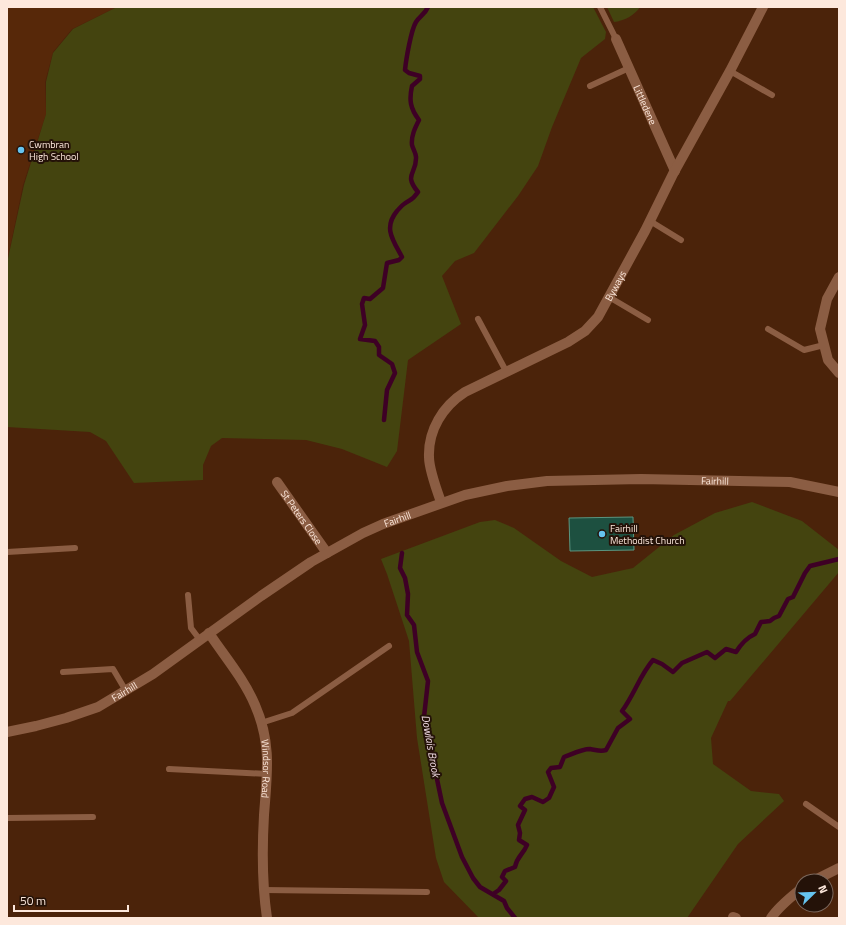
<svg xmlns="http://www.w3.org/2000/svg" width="846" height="925" font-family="'Titillium Web',sans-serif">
  <rect width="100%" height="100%" fill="#4b230a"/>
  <!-- built -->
  <path fill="#572809" d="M 7,7 L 117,7 L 72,29 L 53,52 L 45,82 L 46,114 L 23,185 L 7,262 Z"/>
  <!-- green -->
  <path fill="#44440f" d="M 117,7 L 593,7 L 606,32 L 605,39 L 581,58 L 552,127 L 538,166 L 518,196 L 474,253 L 455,261 L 442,276 L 461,324 L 408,360 L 397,451 L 387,467 L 342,449 L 306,440 L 222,438 L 211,446 L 203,465 L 203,480 L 134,483 L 106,441 L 90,432 L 7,427 L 7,263 L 24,185 L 46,114 L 46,82 L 53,53 L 73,29 Z
    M 607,7 L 640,7 C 635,15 624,21 614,22 Z
    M 752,502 L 802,521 L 839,550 L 839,572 L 730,701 L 728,701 L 711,738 L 713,764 L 751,791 L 779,794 L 784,801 L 738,844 L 687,918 L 479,918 L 444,882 L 436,858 L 417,738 L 409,641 L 387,574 L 381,559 L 480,522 L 495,520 L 514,528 L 561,561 L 592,577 L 633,568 L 674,535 L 715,513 Z"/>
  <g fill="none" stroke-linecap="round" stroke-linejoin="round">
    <!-- stream -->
    <path stroke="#3e0025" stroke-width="4.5" d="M 384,420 L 387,390 L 395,373 L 392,364 L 379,355 L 379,347 L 375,341 L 360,339 L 365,325 L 362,304 L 364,298 L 370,299 L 383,288 L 387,263 L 399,260 L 402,257 C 393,240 383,228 397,211 C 399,209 401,206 404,204 C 411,199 412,201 418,192 C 403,174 417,174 416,157 C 416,153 413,149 412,145 C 411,136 415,128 419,120 C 410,108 409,100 412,86 L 420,79 L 420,76 L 409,73 L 405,70 C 406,60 411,30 416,22 C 420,16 425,14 428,7
      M 402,553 L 400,568 L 405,578 L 408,594 L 407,615 L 414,625 L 417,652 L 428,681 L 424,717 L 442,803 L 462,857 L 473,878 L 480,887 L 504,901 L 507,908 L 515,918
      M 493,894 L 499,890 L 506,881 L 502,877 L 505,871 L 515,867 C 517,856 523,855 527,845 L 519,840 L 520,833 L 518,825 L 525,810 L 520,806 L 525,799 L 532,797 L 543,802 L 549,798 L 554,787 L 548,772 L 551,768 L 560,767 L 564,757 C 572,754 582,749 590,749 C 597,750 600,752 606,750 L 618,728 L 630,719 L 622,711 C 634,695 640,675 653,660 L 662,664 L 673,672 L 682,663 L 707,652 L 715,658 L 726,649 L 736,652 C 741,644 746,638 755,634 L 761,622 L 770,621 L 774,618 L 779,616 L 788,599 L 793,597 L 805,573 L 810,566 L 839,559"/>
  </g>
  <!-- building -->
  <path fill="#1d5040" stroke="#5a9580" d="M 633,517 L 634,550 L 570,551 L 569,518 Z"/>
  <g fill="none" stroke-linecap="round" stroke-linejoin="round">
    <!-- lane -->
    <path stroke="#8b5d43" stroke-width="6" d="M 600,7 L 616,39
      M 730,71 L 772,95
      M 590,86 L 629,68
      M 650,221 L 681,240
      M 609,297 L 648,320
      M 478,319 L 507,373
      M 768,329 L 804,350 L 824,345
      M 7,552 L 75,548
      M 188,595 L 191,628 L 200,640
      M 63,672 L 113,669 L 126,691
      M 261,723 L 292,713 L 389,646
      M 169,769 L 268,774
      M 806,804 L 839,827
      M 7,818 L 93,817
      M 264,890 L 427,892"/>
    <!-- street -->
    <g stroke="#8b5d43" stroke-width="10">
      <path id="s1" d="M 616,39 L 675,171"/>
      <path d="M 839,277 L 827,299 L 820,329 L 828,360 L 839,373"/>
      <path id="s2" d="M 277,482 L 327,553"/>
      <path id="s3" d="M 441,502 C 437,491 429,468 429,457 C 428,430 443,406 465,392 L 568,342 L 585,331 L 598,317 L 645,231 L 673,174 L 730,71 L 763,7"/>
      <path id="s4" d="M 209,633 C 225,657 244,679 255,705 C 272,744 267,774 264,815 C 262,849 262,884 267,918"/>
      <path id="s5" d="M 7,732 L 36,726 L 66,718 L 98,707 L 153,674 L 261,596 L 311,562 L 363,533 L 383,524 L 465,495 L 507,486 L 547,481 L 641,479 L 790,482 L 839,492"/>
      <path d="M 813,881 L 839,868"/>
      <path d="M 733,917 L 736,918"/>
      <path d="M 771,918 C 779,906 791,897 802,888"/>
    </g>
  </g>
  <!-- markers -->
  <g fill="#66c4ef" stroke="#241208" stroke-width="1.5">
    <circle cx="21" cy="150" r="4"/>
    <circle cx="602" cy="534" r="4"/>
  </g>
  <g text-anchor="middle" stroke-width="4" stroke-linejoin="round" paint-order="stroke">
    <!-- street labels -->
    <g font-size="10" fill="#fde8dc" stroke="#241208">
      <text dy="4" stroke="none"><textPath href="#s1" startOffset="72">Littledene</textPath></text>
      <text dy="4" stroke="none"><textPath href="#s3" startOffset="314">Byways</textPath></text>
      <text dy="4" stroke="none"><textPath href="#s5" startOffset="772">Fairhill</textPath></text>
      <text dy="4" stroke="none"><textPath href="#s2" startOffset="43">St Peters Close</textPath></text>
      <text dy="4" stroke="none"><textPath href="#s5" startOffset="449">Fairhill</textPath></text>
      <text dy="4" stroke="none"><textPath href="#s5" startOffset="125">Fairhill</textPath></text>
      <text dy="4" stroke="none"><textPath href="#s4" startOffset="151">Windsor Road</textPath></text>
    </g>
    <!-- poi labels -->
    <g font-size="10" fill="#fde8dc" stroke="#241208" text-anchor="start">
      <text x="29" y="148">Cwmbran<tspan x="29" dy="12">High School</tspan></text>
      <text x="610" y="532">Fairhill<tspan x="610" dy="12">Methodist Church</tspan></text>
    </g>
    <!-- water labels -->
    <g font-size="11" font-style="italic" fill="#f3dde6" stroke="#241208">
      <text transform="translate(431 746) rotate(80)" y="4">Dowlais Brook</text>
    </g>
  </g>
  <!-- border -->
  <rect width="846" height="925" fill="none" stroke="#fde8dc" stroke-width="16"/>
  <!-- north arrow -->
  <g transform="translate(814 893) rotate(67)"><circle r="19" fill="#241208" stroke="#7b685d"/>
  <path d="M0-3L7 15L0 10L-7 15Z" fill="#66c4ef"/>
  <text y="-6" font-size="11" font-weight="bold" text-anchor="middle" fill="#fde8dc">N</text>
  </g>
  <!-- scale -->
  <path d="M14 905v6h114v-6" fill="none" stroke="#fde8dc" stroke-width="2"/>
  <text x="20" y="905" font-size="12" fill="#fde8dc" stroke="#241208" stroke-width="3" paint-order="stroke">50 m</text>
</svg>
